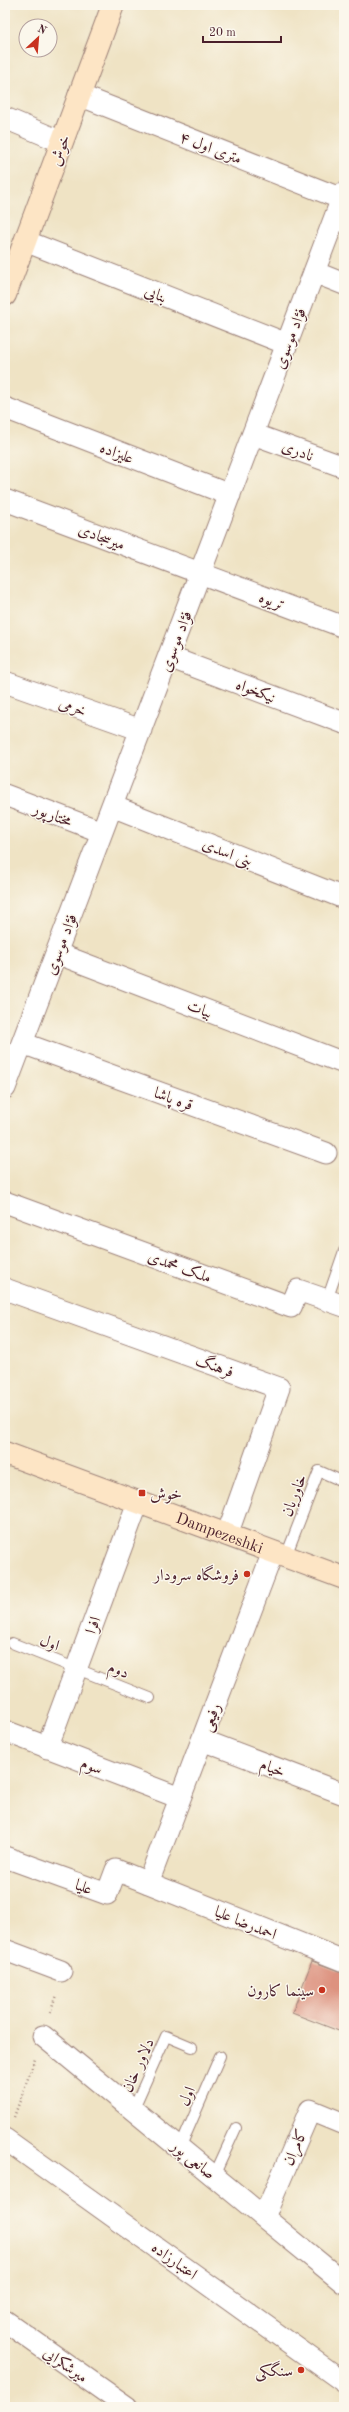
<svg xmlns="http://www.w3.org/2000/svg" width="349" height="2412" font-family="'Old Standard TT',Amiri,serif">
  <rect width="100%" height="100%" fill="#fbf7ec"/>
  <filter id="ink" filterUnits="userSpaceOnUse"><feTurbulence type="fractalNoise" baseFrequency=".025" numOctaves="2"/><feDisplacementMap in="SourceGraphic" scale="8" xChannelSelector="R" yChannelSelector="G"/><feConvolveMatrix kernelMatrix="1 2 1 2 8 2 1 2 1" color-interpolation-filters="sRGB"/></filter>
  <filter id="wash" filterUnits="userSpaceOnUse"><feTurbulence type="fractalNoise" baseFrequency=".012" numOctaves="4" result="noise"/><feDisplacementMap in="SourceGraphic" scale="16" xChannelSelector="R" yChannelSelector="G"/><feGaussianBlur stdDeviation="0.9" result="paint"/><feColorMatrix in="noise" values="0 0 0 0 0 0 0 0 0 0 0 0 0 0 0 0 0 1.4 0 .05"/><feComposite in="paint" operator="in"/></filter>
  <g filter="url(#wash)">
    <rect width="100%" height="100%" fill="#efe3c4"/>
    <g id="blocks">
      <!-- building -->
      <path fill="#dd927f" d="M 312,1961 L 344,1973 L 344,2033 L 292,2013 Z"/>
    </g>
  </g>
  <g filter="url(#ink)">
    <use href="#blocks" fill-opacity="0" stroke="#9c8178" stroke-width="1"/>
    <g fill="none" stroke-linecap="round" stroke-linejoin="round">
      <defs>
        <path id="lane" d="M 327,1300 L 344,1251
          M 286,1556 L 319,1471 L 344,1482
          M 12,1643 L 150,1698
          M 133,2110 L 166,2036 L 192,2047
          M 180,2148 L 220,2056
          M 214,2176 L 236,2128"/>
        <path id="street" d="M 79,95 L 342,199
          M 5,118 L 62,142
          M 25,241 L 287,344
          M 314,272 L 344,284
          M 5,408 L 230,495
          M 253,434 L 344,467
          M 5,500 L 344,627
          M 169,657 L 344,723
          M 5,682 L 141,730
          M 5,795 L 102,832
          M 112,806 L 344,898
          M 56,953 L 344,1063
          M 22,1043 L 326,1153
          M 5,1088 L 344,193
          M 5,1202 L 291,1307 L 298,1290 L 344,1306
          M 5,1289 L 279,1388 L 227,1535
          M 5,1731 L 180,1798
          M 202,1740 L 344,1794
          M 47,1748 L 138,1502
          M 5,1857 L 107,1894 L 116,1870 L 344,1961
          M 148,1883 L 273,1552
          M 5,1950 L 61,1971
          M 43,2036 L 344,2283
          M 5,2139 L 344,2382
          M 264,2217 L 310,2110 L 344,2124
          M 5,2321 L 127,2407"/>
        <g id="secondary">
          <path d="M 5,295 L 113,5"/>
          <path id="s1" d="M 5,1453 L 344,1578"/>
        </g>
      </defs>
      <!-- lane casing -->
      <use href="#lane" stroke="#9c8178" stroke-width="12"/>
      <!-- street casing -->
      <use href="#street" stroke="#9c8178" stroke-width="23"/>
      <!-- secondary casing -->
      <use href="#secondary" stroke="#9c8178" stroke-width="24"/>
      <!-- path -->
      <path stroke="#9c8178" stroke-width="2.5" stroke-dasharray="1 3" stroke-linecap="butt" d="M 50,2013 L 56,1995
        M 14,2117 L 35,2059"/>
      <!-- lane -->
      <use href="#lane" stroke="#fff" stroke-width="10"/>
      <!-- street -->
      <use href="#street" stroke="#fff" stroke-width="21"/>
      <!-- secondary -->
      <use href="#secondary" stroke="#fde5c5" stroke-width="22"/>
    </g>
  </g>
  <!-- markers -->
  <g fill="#c8321e" stroke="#fbf7ec" stroke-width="1.5">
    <rect x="138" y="1489" width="8" height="8" rx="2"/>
    <circle cx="247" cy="1574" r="4"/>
    <circle cx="322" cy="1990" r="4"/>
    <circle cx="301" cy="2370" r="4"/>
  </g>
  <g text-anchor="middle" stroke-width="3" stroke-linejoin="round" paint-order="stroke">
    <!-- street labels -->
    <g font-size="16" fill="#4a1f2b" stroke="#fbf7ec">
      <text transform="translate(211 147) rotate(21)" y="6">۴ متری اول</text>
      <text transform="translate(59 150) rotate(-69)" y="6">خوش</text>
      <text transform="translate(156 293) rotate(22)" y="6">بنایی</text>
      <text transform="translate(289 338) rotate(-69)" y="6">فؤاد موسوی</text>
      <text transform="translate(298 450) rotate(20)" y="6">نادری</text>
      <text transform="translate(117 452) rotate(21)" y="6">علیزاده</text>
      <text transform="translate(102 536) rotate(21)" y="6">میرسجادی</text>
      <text transform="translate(272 600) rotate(21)" y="6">تریوه</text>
      <text transform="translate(175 641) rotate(-69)" y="6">فؤاد موسوی</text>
      <text transform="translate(256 690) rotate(21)" y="6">نیکخواه</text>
      <text transform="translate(73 706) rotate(20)" y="6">خرمی</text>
      <text transform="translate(53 814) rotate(21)" y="6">مختارپور</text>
      <text transform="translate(228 852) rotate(22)" y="6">بنی اسدی</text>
      <text transform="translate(60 944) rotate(-69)" y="6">فؤاد موسوی</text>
      <text transform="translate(200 1008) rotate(21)" y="6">بیات</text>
      <text transform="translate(174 1098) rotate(20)" y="6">قره پاشا</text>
      <text transform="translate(180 1266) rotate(20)" y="6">ملک محمدی</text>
      <text transform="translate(215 1365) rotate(20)" y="6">فرهنگ</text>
      <text transform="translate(293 1495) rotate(-69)" y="6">خاوریان</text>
      <text dy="6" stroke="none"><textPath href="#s1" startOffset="229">Dampezeshki</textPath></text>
      <text transform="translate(92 1625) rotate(-70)" y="6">افرا</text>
      <text transform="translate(50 1642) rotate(21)" y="6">اول</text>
      <text transform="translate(119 1669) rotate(22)" y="6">دوم</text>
      <text transform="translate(210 1717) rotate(-69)" y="6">رفیعی</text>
      <text transform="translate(92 1765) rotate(21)" y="6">سوم</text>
      <text transform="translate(273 1767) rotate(21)" y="6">خیام</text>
      <text transform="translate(84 1886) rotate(20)" y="6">علیا</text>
      <text transform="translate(246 1922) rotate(22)" y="6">احمدرضا علیا</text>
      <text transform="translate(137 2065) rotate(-66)" y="6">دلاور خان</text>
      <text transform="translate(186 2096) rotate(-67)" y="6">اول</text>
      <text transform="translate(294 2147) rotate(-66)" y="6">کامران</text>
      <text transform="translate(194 2159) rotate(39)" y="6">صانعی پور</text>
      <text transform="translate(175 2260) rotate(36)" y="6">اعتبارزاده</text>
      <text transform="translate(66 2364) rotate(35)" y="6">میرشکرایی</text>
    </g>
    <!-- poi labels -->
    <g font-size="16" fill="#4a1f2b" stroke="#fbf7ec" text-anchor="end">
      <text x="150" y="1499" text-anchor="start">خوش</text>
      <text x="239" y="1580">فروشگاه سرودار</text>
      <text x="314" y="1996">سینما کارون</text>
      <text x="293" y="2376">سنگکی</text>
    </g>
  </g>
  <!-- margin -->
  <rect width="349" height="2412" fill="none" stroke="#fbf7ec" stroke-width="20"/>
  <!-- north arrow -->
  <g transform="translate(38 38) rotate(26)"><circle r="19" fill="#fbf7ec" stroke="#b4a19f"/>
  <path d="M0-3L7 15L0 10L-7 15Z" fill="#c8321e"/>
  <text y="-6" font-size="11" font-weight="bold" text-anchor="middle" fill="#4a1f2b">N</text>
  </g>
  <!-- scale -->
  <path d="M203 36v6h78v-6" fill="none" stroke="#4a1f2b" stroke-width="2"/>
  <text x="209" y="36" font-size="12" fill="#4a1f2b" stroke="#fbf7ec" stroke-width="3" paint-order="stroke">20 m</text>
</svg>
